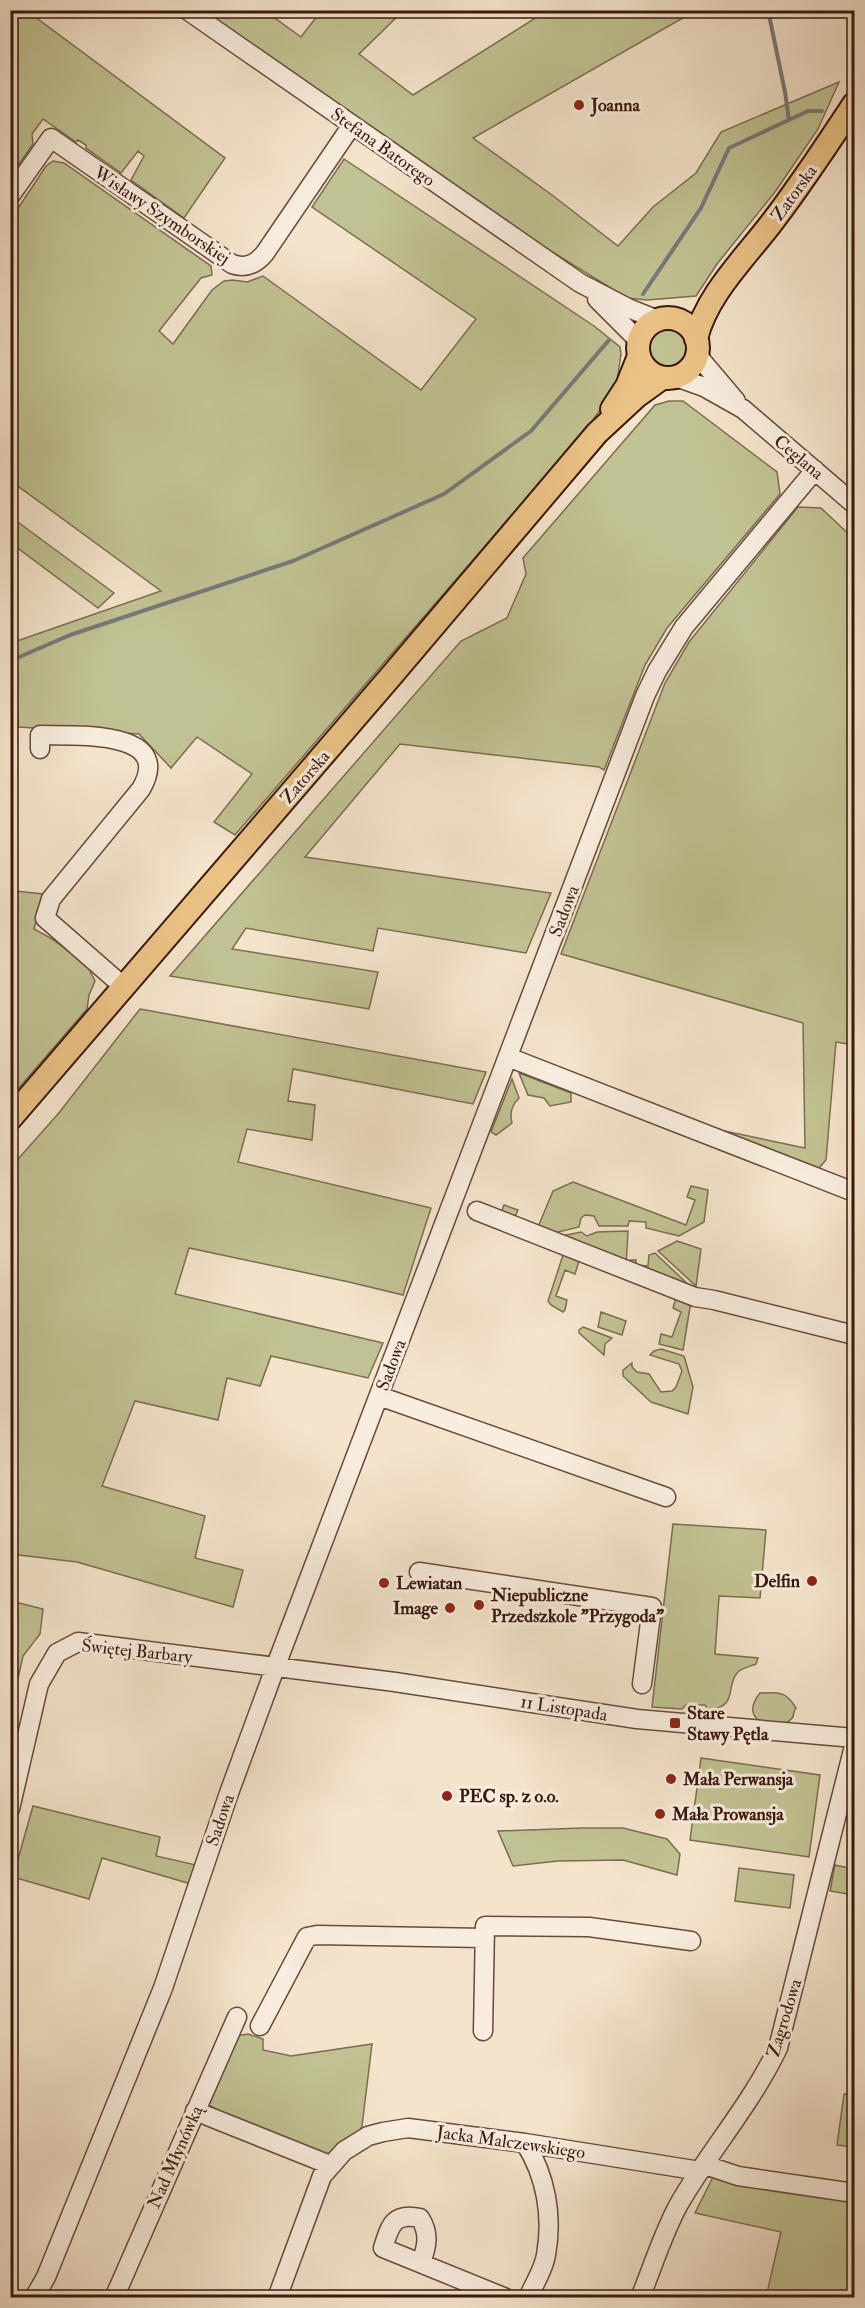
<svg xmlns="http://www.w3.org/2000/svg" width="865" height="2308" font-family="'IM FELL Double Pica',serif">
  <rect width="100%" height="100%" fill="#f4e4cc"/>
  <filter id="stains"><feTurbulence type="fractalNoise" baseFrequency=".00333" numOctaves="4"/><feColorMatrix values="0 0 0 0 .2 0 0 0 0 .09 0 0 0 0 .02 0 0 0 .5 -.17"/></filter>
  <radialGradient id="worn" r=".72"><stop offset=".6" stop-color="#630" stop-opacity="0"/><stop offset="1" stop-color="#630" stop-opacity=".3"/></radialGradient>
  <!-- green -->
  <path fill="#c1c293" stroke="#7d6d50" stroke-width="1.5" d="M 11,10 L 27,11 L 225,158 L 184,218 L 131,180 L 144,156 L 138,151 L 121,173 L 86,148 L 86,145 L 78,140 L 76,142 L 43,119 L 32,134 L 33,144 L 11,176 Z
    M 201,11 L 265,11 L 301,37 L 321,11 L 403,11 L 359,54 L 413,95 L 534,19 L 530,11 L 695,11 L 473,138 L 552,195 L 618,246 L 653,207 L 696,173 L 721,132 L 839,82 L 818,129 L 775,192 L 717,264 L 696,296 L 647,300 L 627,298 L 515,229 Z
    M 344,159 L 594,326 L 620,347 L 621,354 L 616,388 L 587,428 L 235,835 L 214,822 L 252,774 L 197,737 L 171,768 L 139,734 L 18,727 L 18,713 L 11,712 L 11,643 L 161,591 L 11,481 L 11,219 L 46,166 L 53,161 L 64,163 L 211,266 L 212,275 L 201,278 L 159,331 L 173,344 L 212,290 L 224,281 L 233,280 L 247,282 L 263,276 L 421,390 L 476,319 L 312,207 Z
    M647 349a20 20 0 1 1 40 0a20 20 0 1 1-40 0Z
    M 669,401 L 683,401 L 777,472 L 780,494 L 667,628 L 645,665 L 604,770 L 599,767 L 400,744 L 305,857 L 551,893 L 526,953 L 378,928 L 373,951 L 246,928 L 232,949 L 378,972 L 369,1009 L 170,976 L 461,641 L 507,618 L 526,574 L 523,558 L 655,405 Z
    M 798,507 L 821,508 L 854,539 L 854,1045 L 836,1042 L 826,1160 L 819,1168 L 715,1129 L 805,1148 L 803,1023 L 561,954 L 665,683 L 689,642 Z
    M 11,517 L 114,593 L 98,608 L 11,543 Z
    M 15,891 L 43,894 L 34,929 L 52,939 L 87,965 L 95,981 L 89,995 L 87,1009 L 11,1097 L 10,907 L 13,907 Z
    M 140,1009 L 486,1072 L 473,1104 L 293,1069 L 288,1101 L 315,1105 L 312,1140 L 247,1129 L 238,1162 L 431,1208 L 403,1295 L 349,1282 L 189,1248 L 175,1294 L 383,1343 L 368,1378 L 271,1356 L 260,1386 L 227,1378 L 218,1420 L 135,1401 L 102,1486 L 205,1516 L 195,1558 L 243,1570 L 233,1607 L 77,1562 L 11,1554 L 11,1167 L 58,1114 Z
    M 519,1073 L 571,1093 L 571,1102 L 550,1106 L 544,1098 L 528,1095 Z
    M 512,1079 L 519,1098 C 512,1105 509,1113 512,1123 L 496,1135 L 491,1132 Z
    M 573,1182 L 686,1225 L 695,1200 L 687,1197 L 691,1186 L 708,1190 L 704,1222 L 679,1236 L 646,1228 L 646,1222 L 629,1221 L 628,1226 L 599,1226 L 594,1216 L 585,1215 L 581,1218 L 579,1227 L 546,1235 L 500,1216 L 504,1205 L 518,1210 L 515,1217 L 538,1227 L 553,1191 Z
    M 628,1231 L 626,1267 L 552,1238 L 581,1232 L 587,1236 L 597,1232 Z
    M 677,1241 L 701,1249 L 696,1286 L 658,1251 Z
    M 655,1253 L 695,1291 L 630,1267 L 630,1260 L 636,1260 L 636,1265 L 648,1266 L 649,1255 Z
    M 563,1255 L 566,1255 L 579,1261 L 575,1274 L 565,1270 L 556,1296 L 567,1300 L 565,1310 L 563,1312 L 551,1305 L 548,1301 Z
    M 676,1298 L 691,1301 L 683,1350 L 659,1344 L 661,1334 L 672,1337 L 681,1312 L 673,1308 Z
    M 601,1312 L 626,1321 L 622,1335 L 598,1327 Z
    M 583,1327 L 612,1338 L 605,1344 L 604,1355 L 579,1333 L 579,1330 Z
    M 661,1349 L 684,1356 L 693,1387 L 688,1414 L 651,1402 L 623,1376 L 623,1370 L 632,1363 L 632,1367 L 637,1372 L 649,1374 L 661,1392 L 672,1391 L 676,1387 L 682,1371 L 679,1364 L 650,1355 L 654,1351 Z
    M 673,1524 L 766,1530 L 760,1598 L 719,1596 L 715,1654 L 758,1658 L 756,1664 C 751,1666 742,1668 738,1672 C 724,1687 740,1706 708,1710 L 705,1705 L 686,1705 L 682,1709 L 652,1707 Z
    M 11,1601 L 43,1609 L 40,1634 L 23,1656 L 11,1710 Z
    M 760,1693 C 778,1692 786,1691 796,1708 C 795,1708 793,1716 793,1717 C 782,1733 735,1724 760,1693 Z
    M 701,1758 L 820,1775 L 809,1857 L 690,1840 Z
    M 33,1806 L 160,1837 L 156,1856 L 196,1865 L 191,1884 L 102,1858 L 89,1899 L 13,1877 Z
    M 582,1828 L 623,1828 L 667,1839 L 680,1854 L 677,1875 L 623,1860 L 558,1861 L 513,1866 L 498,1831 Z
    M 835,1865 L 854,1869 L 854,1895 L 830,1891 Z
    M 739,1868 L 794,1875 L 790,1908 L 735,1901 Z
    M 248,2034 L 263,2039 L 263,2050 L 291,2056 L 372,2044 L 362,2126 L 358,2135 L 326,2156 L 215,2112 L 216,2109 L 209,2105 L 237,2036 Z
    M 844,2094 L 854,2095 L 854,2147 L 837,2145 Z
    M 713,2177 L 854,2198 L 854,2297 L 766,2297 L 781,2232 L 695,2213 Z"/>
  <g fill="none" stroke-linecap="round" stroke-linejoin="round">
    <!-- stream -->
    <path stroke="#777a79" stroke-width="4" d="M 768,10 L 785,92 L 789,120
      M 643,294 L 701,208 L 729,148 L 808,111 L 822,111
      M 10,661 L 70,635 L 293,561 L 444,494 L 531,431 L 609,340"/>
    <defs>
      <path id="minor" d="M 187,10 L 580,283 L 628,308 L 658,320
        M 10,196 L 51,138 L 232,264 C 246,269 256,264 265,253 L 352,125
        M 597,299 L 639,341
        M 697,355 L 736,401
        M 676,377 L 704,387 L 743,409 L 854,504
        M 40,749 L 40,735 C 73,736 176,729 141,789 L 51,899 L 45,918 L 124,987
        M 508,1057 L 854,1192
        M 477,1211 L 695,1297 L 714,1300 L 854,1335
        M 379,1396 L 666,1497
        M 419,1572 L 652,1607 L 642,1684
        M 10,1809 L 39,1684 L 57,1653 L 78,1642 L 395,1682 L 637,1719 L 854,1738
        M 260,2026 L 307,1937 L 317,1935 L 484,1938
        M 483,2031 L 485,1926 L 589,1927 L 691,1941
        M 195,2111 L 330,2165
        M 525,2143 C 546,2176 553,2216 546,2255 C 544,2269 534,2284 528,2298
        M 705,2165 L 738,2176 L 854,2193
        M 421,2263 C 427,2246 430,2234 420,2218 C 393,2212 390,2226 383,2248 L 506,2298
        M 34,2298 L 46,2277 L 163,1988 L 229,1793 L 275,1668 L 645,696 L 657,671 L 684,627 L 815,470
        M 114,2298 L 237,2017
        M 277,2298 L 322,2176 L 344,2151 L 368,2136 L 383,2132 L 408,2128 L 525,2143 L 700,2171
        M 640,2298 C 653,2266 663,2233 679,2204 C 710,2150 750,2106 778,2048 L 854,1746"/>
      <path id="major" d="M638 348a30 30 0 1 1 60 0a30 30 0 1 1-60 0Z
        M 696,339 C 706,294 749,254 776,217 C 804,180 829,142 854,104
        M 612,409 L 627,386 L 639,356
        M 10,1119 L 392,675 L 597,433 L 637,396 L 662,378"/>
    </defs>
    <!-- minor casing -->
    <use href="#minor" stroke="#684b3c" stroke-width="21"/>
    <!-- major casing -->
    <use href="#major" stroke="#39180c" stroke-width="26"/>
    <!-- minor -->
    <use href="#minor" stroke="#f8edde" stroke-width="18"/>
    <!-- major -->
    <use href="#major" stroke="#eac286" stroke-width="22"/>
  </g>
  <!-- markers -->
  <g fill="#8f2418" stroke="#f8edde" stroke-width="2">
    <circle cx="579" cy="105" r="6"/>
    <circle cx="812" cy="1581" r="6"/>
    <circle cx="384" cy="1583" r="6"/>
    <circle cx="479" cy="1605" r="6"/>
    <circle cx="450" cy="1608" r="6"/>
    <rect x="669" y="1717" width="12" height="12" rx="3"/>
    <circle cx="671" cy="1779" r="6"/>
    <circle cx="447" cy="1796" r="6"/>
    <circle cx="660" cy="1814" r="6"/>
  </g>
  <g text-anchor="middle" stroke-width="6" stroke-linejoin="round" paint-order="stroke">
    <!-- poi labels -->
    <g font-size="18" font-weight="bold" fill="#39180c" stroke="#f8edde" text-anchor="start">
      <text x="591" y="111">Joanna</text>
      <text x="800" y="1587" text-anchor="end">Delfin</text>
      <text x="396" y="1589">Lewiatan</text>
      <text x="491" y="1601">Niepubliczne<tspan x="491" dy="21">Przedszkole "Przygoda"</tspan></text>
      <text x="438" y="1614" text-anchor="end">Image</text>
      <text x="687" y="1719">Stare<tspan x="687" dy="21">Stawy Pętla</tspan></text>
      <text x="683" y="1785">Mała Perwansja</text>
      <text x="459" y="1802">PEC sp. z o.o.</text>
      <text x="672" y="1820">Mała Prowansja</text>
    </g>
    <!-- street labels -->
    <g font-size="18" fill="#39180c" stroke="#f8edde">
      <text transform="translate(383 147) rotate(35)" y="6">Stefana Batorego</text>
      <text transform="translate(794 193) rotate(-54)" y="6">Zatorska</text>
      <text transform="translate(162 215) rotate(34)" y="6">Wisławy Szymborskiej</text>
      <text transform="translate(799 457) rotate(40)" y="6">Ceglana</text>
      <text transform="translate(305 777) rotate(-49)" y="6">Zatorska</text>
      <text transform="translate(564 911) rotate(-69)" y="6">Sadowa</text>
      <text transform="translate(391 1365) rotate(-69)" y="6">Sadowa</text>
      <text transform="translate(137 1651) rotate(6)" y="6">Świętej Barbary</text>
      <text transform="translate(564 1708) rotate(9)" y="6">11 Listopada</text>
      <text transform="translate(220 1820) rotate(-71)" y="6">Sadowa</text>
      <text transform="translate(784 2018) rotate(-73)" y="6">Zagrodowa</text>
      <text transform="translate(511 2142) rotate(8)" y="6">Jacka Malczewskiego</text>
      <text transform="translate(175 2157) rotate(-66)" y="6">Nad Młynówką</text>
    </g>
  </g>
  <!-- margin -->
  <rect width="865" height="2308" fill="none" stroke="#f4e4cc" stroke-width="36"/>
  <rect x="12" y="12" width="841" height="2284" fill="none" stroke="#39180c" stroke-width="3"/>
  <rect x="18" y="18" width="829" height="2272" fill="none" stroke="#39180c" stroke-width="1.5"/>
  <rect width="100%" height="100%" filter="url(#stains)"/>
  <rect width="100%" height="100%" fill="url(#worn)"/>
</svg>
